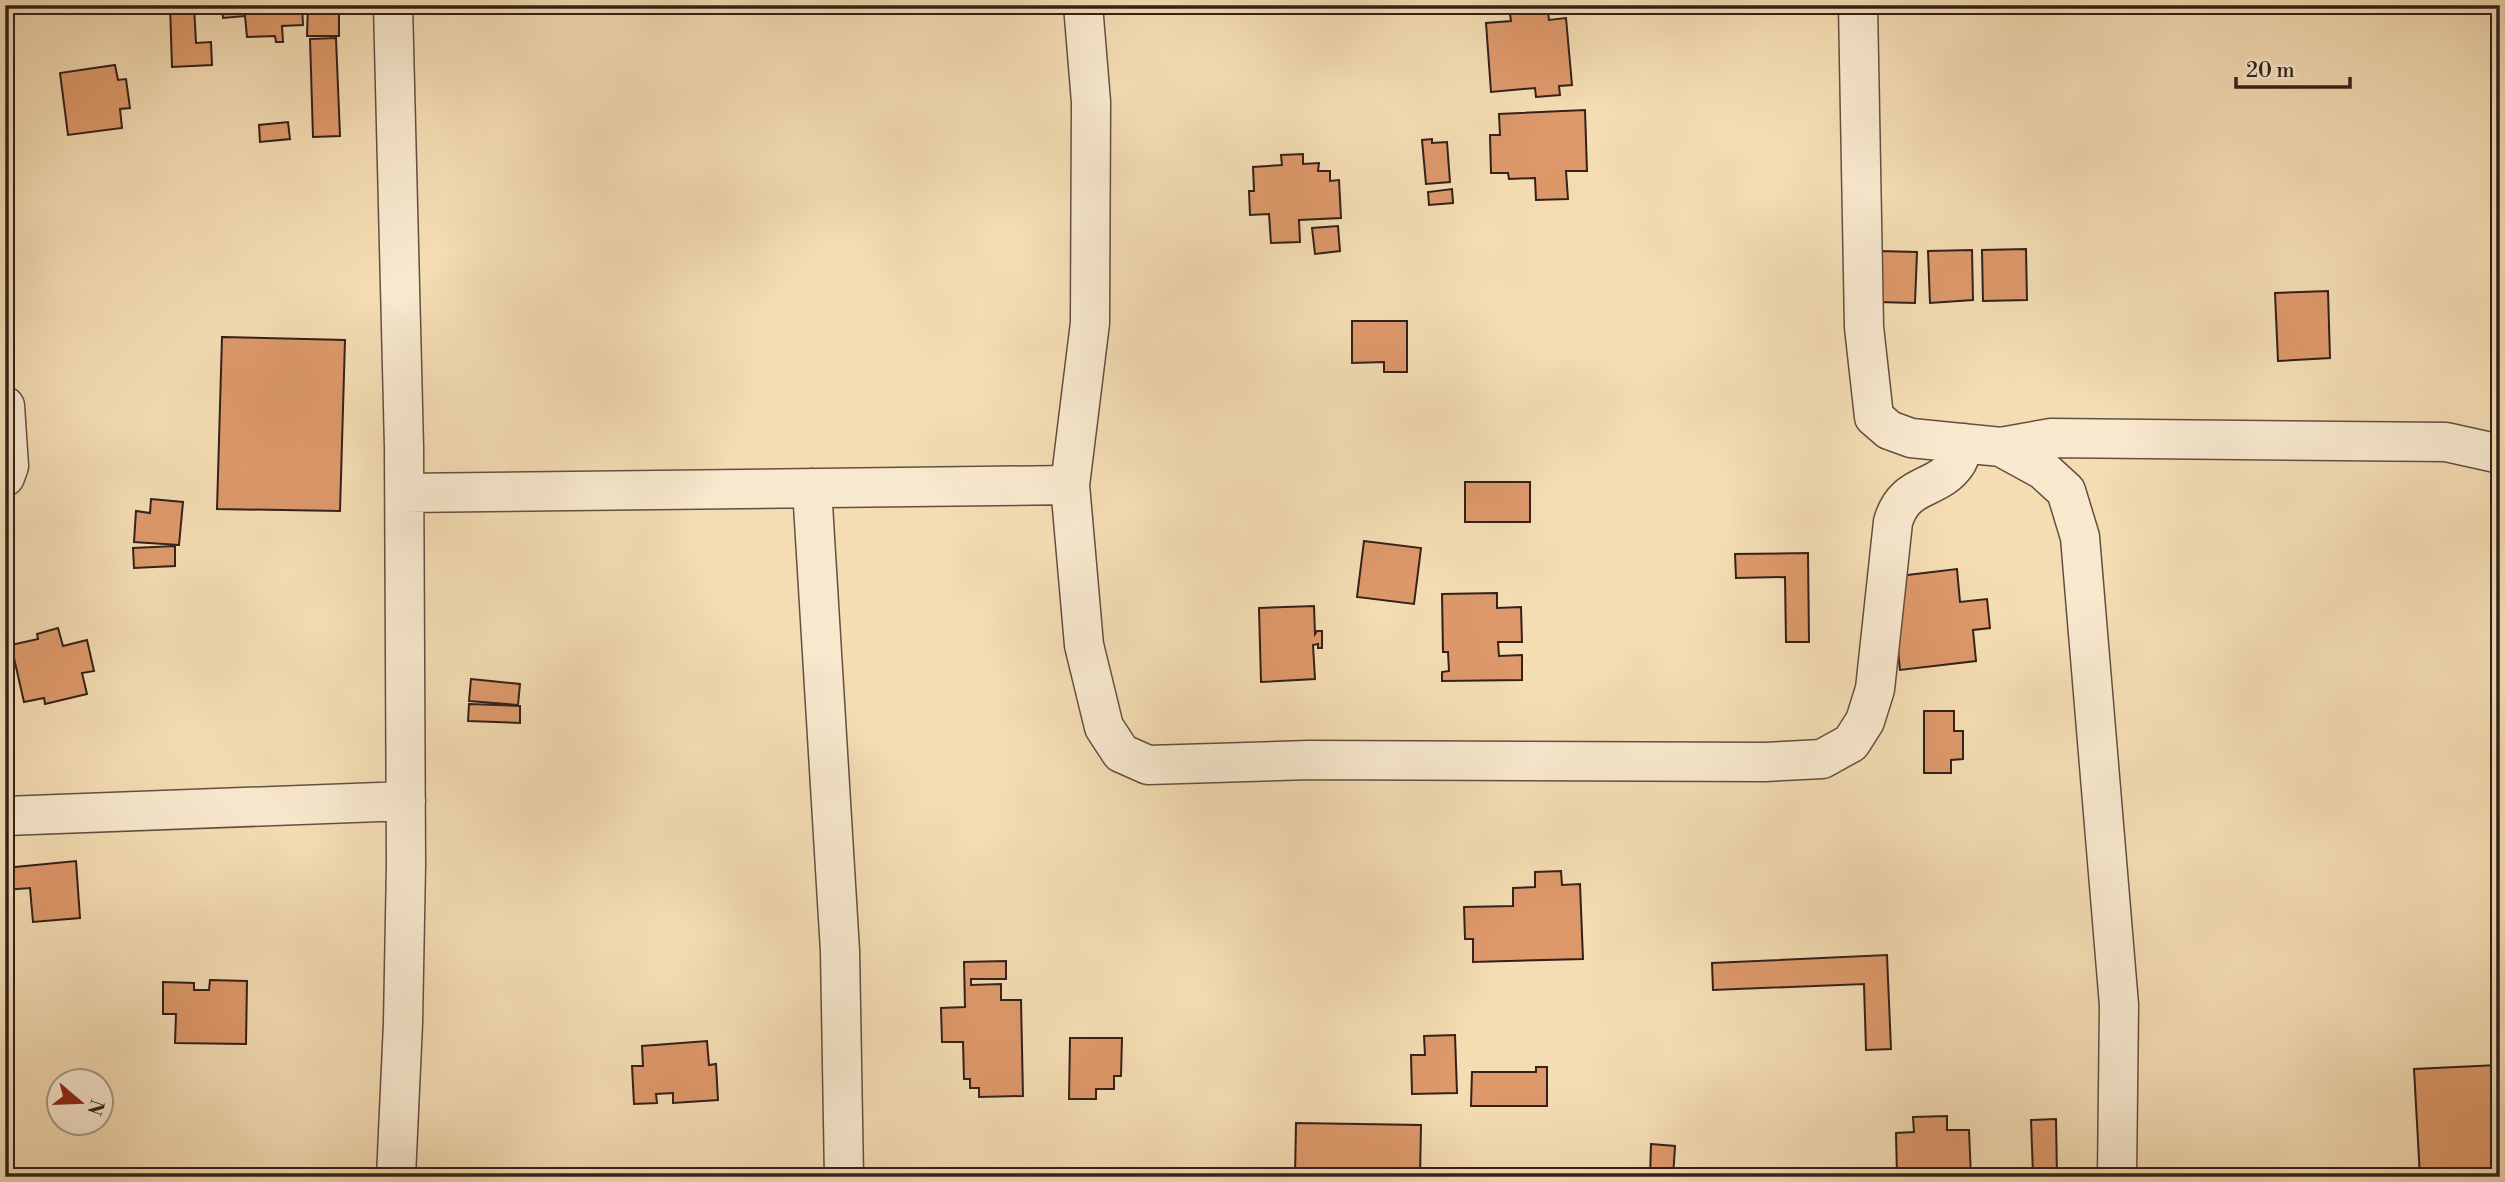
<svg xmlns="http://www.w3.org/2000/svg" width="2505" height="1182" font-family="'Libre Bodoni',serif">
  <rect width="100%" height="100%" fill="#f4dcb3"/>
  <filter id="stains"><feTurbulence type="fractalNoise" baseFrequency=".00286" numOctaves="4"/><feColorMatrix values="0 0 0 0 .2 0 0 0 0 .09 0 0 0 0 .02 0 0 0 .5 -.17"/></filter>
  <radialGradient id="worn" r=".72"><stop offset=".6" stop-color="#630" stop-opacity="0"/><stop offset="1" stop-color="#630" stop-opacity=".3"/></radialGradient>
  <!-- building -->
  <path fill="#de996b" stroke="#33211a" stroke-width="2" d="M 170,5 L 194,5 L 196,43 L 211,42 L 212,65 L 172,67 Z
    M 222,5 L 302,5 L 303,25 L 282,26 L 283,42 L 276,42 L 275,36 L 247,37 L 245,16 L 223,18 Z
    M 308,5 L 339,5 L 339,36 L 307,36 Z
    M 1547,5 L 1549,20 L 1566,18 L 1572,85 L 1559,86 L 1560,95 L 1536,97 L 1535,88 L 1491,92 L 1486,23 L 1511,21 L 1509,7 Z
    M 2252,5 L 2307,5 L 2252,11 Z
    M 336,38 L 340,136 L 313,137 L 310,39 Z
    M 115,65 L 118,80 L 126,79 L 130,108 L 120,109 L 122,128 L 68,135 L 60,73 Z
    M 1585,110 L 1587,171 L 1566,171 L 1568,199 L 1536,200 L 1535,178 L 1509,179 L 1508,173 L 1491,173 L 1490,135 L 1500,135 L 1499,114 Z
    M 288,122 L 290,139 L 260,142 L 259,125 Z
    M 1432,139 L 1432,143 L 1447,142 L 1450,182 L 1426,184 L 1422,140 Z
    M 1303,154 L 1303,164 L 1319,163 L 1318,171 L 1330,171 L 1330,181 L 1339,180 L 1341,218 L 1299,220 L 1300,242 L 1271,243 L 1269,214 L 1250,215 L 1249,191 L 1254,191 L 1253,167 L 1282,165 L 1281,155 Z
    M 1452,189 L 1453,203 L 1429,205 L 1428,192 Z
    M 1338,226 L 1340,251 L 1315,254 L 1312,228 Z
    M 2026,249 L 2027,300 L 1983,301 L 1982,250 Z
    M 1972,250 L 1973,300 L 1930,303 L 1928,251 Z
    M 1878,251 L 1917,252 L 1915,303 L 1877,302 Z
    M 2328,291 L 2330,358 L 2278,361 L 2275,293 Z
    M 1352,321 L 1407,321 L 1407,372 L 1384,372 L 1384,362 L 1352,363 Z
    M 222,337 L 345,340 L 340,511 L 217,509 Z
    M 1465,482 L 1530,482 L 1530,522 L 1465,522 Z
    M 151,499 L 183,502 L 179,545 L 134,542 L 136,511 L 150,513 Z
    M 1364,541 L 1421,548 L 1414,604 L 1357,597 Z
    M 175,546 L 175,566 L 134,568 L 133,548 Z
    M 1808,553 L 1809,642 L 1786,642 L 1785,577 L 1736,578 L 1735,554 Z
    M 1957,569 L 1960,602 L 1987,599 L 1990,628 L 1973,630 L 1976,661 L 1900,670 L 1892,595 L 1899,576 Z
    M 1497,593 L 1497,608 L 1521,607 L 1522,642 L 1498,642 L 1499,656 L 1522,655 L 1522,680 L 1442,681 L 1442,672 L 1449,671 L 1448,652 L 1443,652 L 1442,594 Z
    M 1314,606 L 1315,634 L 1317,631 L 1322,631 L 1322,648 L 1318,648 L 1318,644 L 1313,645 L 1315,679 L 1261,682 L 1259,608 Z
    M 58,628 L 63,646 L 87,640 L 94,671 L 82,673 L 87,694 L 45,704 L 44,698 L 24,702 L 11,645 L 38,639 L 37,634 Z
    M 471,679 L 520,684 L 518,705 L 469,701 Z
    M 469,704 L 520,706 L 520,723 L 468,721 Z
    M 1924,711 L 1954,711 L 1954,731 L 1963,731 L 1963,759 L 1951,760 L 1951,773 L 1924,773 Z
    M 76,861 L 80,918 L 33,922 L 30,888 L 5,890 L 5,868 Z
    M 1561,871 L 1562,885 L 1580,884 L 1583,959 L 1473,962 L 1473,939 L 1465,939 L 1464,907 L 1513,906 L 1513,888 L 1535,887 L 1535,872 Z
    M 1887,955 L 1891,1049 L 1866,1050 L 1864,984 L 1713,990 L 1712,963 Z
    M 1006,961 L 1006,979 L 971,979 L 971,985 L 1001,984 L 1001,1000 L 1021,1000 L 1023,1096 L 979,1097 L 979,1088 L 970,1088 L 970,1079 L 964,1079 L 963,1042 L 942,1042 L 941,1008 L 965,1007 L 964,962 Z
    M 210,980 L 247,981 L 246,1044 L 175,1043 L 176,1014 L 163,1014 L 163,982 L 194,983 L 194,990 L 209,990 Z
    M 1455,1035 L 1457,1093 L 1412,1094 L 1411,1055 L 1425,1055 L 1424,1036 Z
    M 1070,1038 L 1122,1038 L 1121,1076 L 1114,1076 L 1114,1089 L 1096,1089 L 1096,1099 L 1069,1099 Z
    M 707,1041 L 709,1065 L 716,1064 L 718,1100 L 673,1103 L 673,1093 L 656,1094 L 657,1103 L 634,1104 L 632,1066 L 643,1066 L 642,1046 Z
    M 2498,1065 L 2500,1177 L 2420,1177 L 2414,1069 Z
    M 1536,1067 L 1547,1067 L 1547,1106 L 1471,1106 L 1472,1072 L 1536,1072 Z
    M 1947,1116 L 1947,1130 L 1969,1130 L 1971,1177 L 1897,1177 L 1896,1133 L 1914,1132 L 1913,1117 Z
    M 2056,1119 L 2057,1177 L 2020,1177 L 2033,1175 L 2031,1120 Z
    M 1296,1123 L 1421,1125 L 1420,1177 L 1295,1177 Z
    M 1651,1144 L 1675,1146 L 1673,1177 L 1650,1177 Z"/>
  <g fill="none" stroke-linecap="round" stroke-linejoin="round">
    <defs>
      <path id="minor" d="M 393,5 L 404,447 L 406,865 L 403,1023 L 396,1177
        M 1083,5 L 1091,102 L 1090,323 L 1070,485 L 1084,645 L 1104,727 L 1121,753 L 1148,765 L 1309,760 L 1765,762 L 1822,759 L 1851,743 L 1865,721 L 1875,689 L 1893,522 C 1905,481 1936,492 1956,464 C 1960,459 1962,450 1964,443
        M 1858,5 L 1864,327 L 1874,417 L 1889,430 L 1911,438 L 2001,447 L 2051,438 L 2446,442 L 2500,454
        M 5,406 L 9,466 L 5,477
        M 2001,447 L 2043,470 L 2066,491 L 2080,537 L 2119,1005 L 2117,1177
        M 812,488 L 840,951 L 844,1177
        M 405,493 L 1070,485
        M 5,816 L 406,801"/>
    </defs>
    <!-- minor casing -->
    <use href="#minor" stroke="#635040" stroke-width="41"/>
    <!-- minor -->
    <use href="#minor" stroke="#f8e8ce" stroke-width="38"/>
  </g>
  <!-- margin -->
  <rect width="2505" height="1182" fill="none" stroke="#f4dcb3" stroke-width="28"/>
  <rect x="7" y="7" width="2491" height="1168" fill="none" stroke="#33211a" stroke-width="3.5"/>
  <rect x="14" y="14" width="2477" height="1154" fill="none" stroke="#33211a" stroke-width="2"/>
  <!-- north arrow -->
  <g transform="translate(80 1102) rotate(109)"><circle r="33" fill="#f8e8ce" stroke="#a99886" stroke-width="2"/>
  <path d="M0-5L12 26L0 18L-12 26Z" fill="#8f2418"/>
  <text y="-10" font-size="19" font-weight="bold" text-anchor="middle" fill="#33211a">N</text>
  </g>
  <!-- scale -->
  <path d="M2236 77v10h114v-10" fill="none" stroke="#33211a" stroke-width="3.5"/>
  <text x="2246" y="77" font-size="21" fill="#33211a" stroke="#f8e8ce" stroke-width="5" paint-order="stroke">20 m</text>
  <rect width="100%" height="100%" filter="url(#stains)"/>
  <rect width="100%" height="100%" fill="url(#worn)"/>
</svg>
